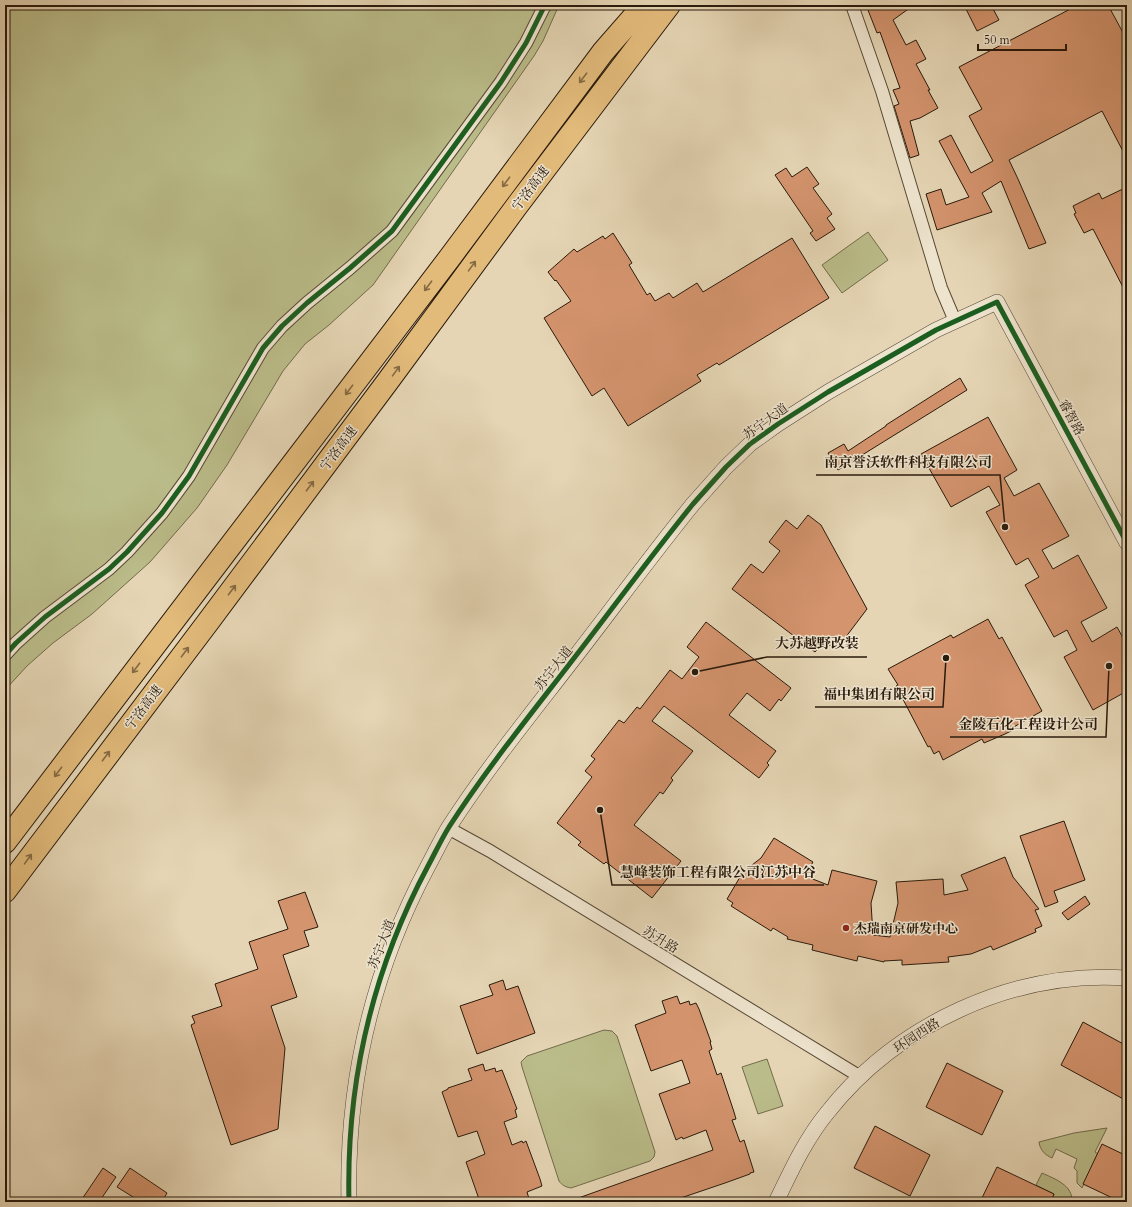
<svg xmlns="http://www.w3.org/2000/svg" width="1132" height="1207" font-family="Cardo,'Noto Serif SC',serif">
  <rect width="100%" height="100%" fill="#e5d5b4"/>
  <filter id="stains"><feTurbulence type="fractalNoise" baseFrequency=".005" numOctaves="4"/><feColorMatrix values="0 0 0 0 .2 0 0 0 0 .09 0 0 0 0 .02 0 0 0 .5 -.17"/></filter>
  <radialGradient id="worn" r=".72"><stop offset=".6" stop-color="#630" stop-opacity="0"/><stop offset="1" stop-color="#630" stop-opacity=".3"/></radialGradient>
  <!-- green -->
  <path fill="#babc89" stroke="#726b4a" d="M 5,5 L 559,5 L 543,41 L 534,56 L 373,285 L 329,325 L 305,344 L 283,371 L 227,465 L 197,508 L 150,562 L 92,614 L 53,643 L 27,666 L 5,690 Z
    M 868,232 L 888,260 L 842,293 L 822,265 Z
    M 604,1030 L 612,1031 L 617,1036 L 655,1152 L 654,1157 L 650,1161 L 571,1188 C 565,1187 562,1185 559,1181 L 522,1067 L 521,1062 L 527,1056 Z
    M 767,1059 L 783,1106 L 758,1114 L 742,1067 Z
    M 1107,1128 L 1095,1152 L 1098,1154 L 1082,1188 L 1077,1183 L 1077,1171 L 1074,1168 L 1077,1159 L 1056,1149 L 1052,1158 C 1045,1155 1040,1150 1039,1142 L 1074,1133 Z
    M 1042,1173 C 1055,1179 1073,1185 1072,1202 L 1051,1202 L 1054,1194 L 1036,1185 Z"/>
  <!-- building -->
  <path fill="#d4946e" stroke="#291a0c" d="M 866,5 L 914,5 L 893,20 L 906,45 L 916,40 L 926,59 L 916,64 L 930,90 L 928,90 L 938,108 L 920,118 L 910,121 L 919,155 L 910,158 L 894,106 L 899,104 L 893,90 L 900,88 L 880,32 L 877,33 Z
    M 964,5 L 991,5 L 999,20 L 977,31 Z
    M 1078,5 L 1108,5 L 1127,40 L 1127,159 L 1102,111 L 1009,160 L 1018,179 L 1046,243 L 1029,249 L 1001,181 L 982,193 L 992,212 L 937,230 L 926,194 L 941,189 L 946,205 L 969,197 L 939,141 L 951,135 L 971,173 L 993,161 L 969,116 L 982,109 L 959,67 Z
    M 807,167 L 819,184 L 813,188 L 832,214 L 827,218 L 835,229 L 816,241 L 810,233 L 813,231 L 775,175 L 786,168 L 792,177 Z
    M 1127,187 L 1127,295 L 1093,229 L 1084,233 L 1074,214 L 1076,213 L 1073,206 L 1099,193 L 1102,199 Z
    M 613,233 L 632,263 L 629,265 L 647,295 L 650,293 L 655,301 L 669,293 L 673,298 L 697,283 L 703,292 L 792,238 L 829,298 L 719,365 L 717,363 L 697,375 L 701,381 L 628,426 L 604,388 L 592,396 L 544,318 L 571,301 L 556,280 L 555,281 L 548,272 L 574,249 L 577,252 L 603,236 L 605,239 Z
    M 960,378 L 967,390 L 838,470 L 828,453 L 844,444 L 848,451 L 886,426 L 886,425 Z
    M 988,417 L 1017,470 L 1004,478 L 1014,496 L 1039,483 L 1069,536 L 1042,550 L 1053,569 L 1078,555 L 1107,608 L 1081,622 L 1092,642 L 1117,627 L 1127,645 L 1127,691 L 1093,710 L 1064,657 L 1077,650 L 1067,630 L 1054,637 L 1025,585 L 1039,577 L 1028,558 L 1016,565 L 986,512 L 1000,505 L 989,486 L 951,507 L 921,454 Z
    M 808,515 L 821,525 L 867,609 L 836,650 L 824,641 L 815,652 L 732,589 L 751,564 L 763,573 L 780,551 L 769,542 L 786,520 L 797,529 Z
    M 988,619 L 999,639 L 1002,637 L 1042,711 L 1012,728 L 1013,730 L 1005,734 L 984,743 L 982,739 L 943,760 L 939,751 L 934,754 L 930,746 L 928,747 L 896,686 L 898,685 L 888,669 L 951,635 L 953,638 Z
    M 706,622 L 791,688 L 781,701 L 779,699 L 770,711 L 747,693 L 729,715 L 776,751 L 767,763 L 769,765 L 759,778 L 664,706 L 652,721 L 693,751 L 671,778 L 673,780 L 663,794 L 660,792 L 634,825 L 681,861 L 652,898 L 606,862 L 604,864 L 578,845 L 581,842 L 557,823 L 592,777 L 585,771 L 595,759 L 591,756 L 619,720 L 624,723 L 637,707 L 640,709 L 670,670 L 682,679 L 699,657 L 687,647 Z
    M 1064,821 L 1085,880 L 1054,891 L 1058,902 L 1045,907 L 1020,836 Z
    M 774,838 L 813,862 L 805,876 L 828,885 L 832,870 L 877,881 L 871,903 L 873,935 L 890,937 L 898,903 L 896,882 L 943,879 L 944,895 L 968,890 L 961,875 L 1005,857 L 1013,877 L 1039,909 L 1035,910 L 1042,926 L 1035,929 L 1036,932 L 993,950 L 991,946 L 971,954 L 948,957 L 949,962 L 902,965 L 902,960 L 884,961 L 884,962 L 858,956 L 857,961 L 812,950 L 813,945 L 787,939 L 788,937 L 773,928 L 771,931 L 731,906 L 733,903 L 727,899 L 743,872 L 761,858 Z
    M 305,892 L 318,927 L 304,931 L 309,946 L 283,955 L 297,997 L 271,1006 L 285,1048 L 278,1129 L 231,1145 L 191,1025 L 195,1023 L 192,1016 L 222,1006 L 215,984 L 258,969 L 249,942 L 288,929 L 278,901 Z
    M 1085,896 L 1090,904 L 1068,920 L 1062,913 Z
    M 503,980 L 506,990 L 518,986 L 535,1033 L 477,1054 L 460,1006 L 493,995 L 489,985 Z
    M 677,996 L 680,1004 L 689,1001 L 690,1005 L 696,1003 L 699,1009 L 711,1042 L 710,1042 L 712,1049 L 709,1051 L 717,1075 L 721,1073 L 734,1112 L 736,1119 L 732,1120 L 740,1142 L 744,1140 L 754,1172 L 750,1173 L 750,1174 L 725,1183 L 669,1202 L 570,1202 L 570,1201 L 713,1150 L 706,1130 L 683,1139 L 682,1137 L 676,1140 L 659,1094 L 690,1083 L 682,1060 L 651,1071 L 635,1025 L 666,1013 L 662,1001 Z
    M 1083,1022 L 1127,1046 L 1127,1101 L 1061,1065 Z
    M 947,1063 L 1003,1091 L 982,1135 L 926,1107 Z
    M 483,1064 L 485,1071 L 495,1068 L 496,1072 L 502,1070 L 517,1109 L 515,1110 L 517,1117 L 504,1122 L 512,1145 L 522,1141 L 523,1143 L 526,1141 L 540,1179 L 542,1186 L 527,1192 L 530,1202 L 480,1202 L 466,1162 L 485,1154 L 477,1131 L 458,1137 L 442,1092 L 448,1089 L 448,1088 L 472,1080 L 468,1069 Z
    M 875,1126 L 930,1155 L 910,1196 L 854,1168 Z
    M 1102,1144 L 1127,1156 L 1127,1202 L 1121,1202 L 1083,1184 Z
    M 997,1167 L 1054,1194 L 1051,1202 L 980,1202 Z
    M 103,1168 L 116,1177 L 99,1202 L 80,1202 Z
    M 130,1168 L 167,1193 L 162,1202 L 141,1202 L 117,1187 Z"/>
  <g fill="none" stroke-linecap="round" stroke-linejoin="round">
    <defs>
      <path id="minor" d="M 852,5 L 882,91 L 941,288 L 955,321
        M 5,655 L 16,643 L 45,617 L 109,569 L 127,552 L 162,513 L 189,476 L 263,348 L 282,326 L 307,303 L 350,268 L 392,231 L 501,82 L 526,43 L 545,5
        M 448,828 L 490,851 L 859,1076"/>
      <path id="tertiary" d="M 349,1202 C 346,1083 372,971 428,866 C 435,853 441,840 449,827 C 485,771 527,719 568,666 C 610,612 650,557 693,504 L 726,467 L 750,444 L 778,424 L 828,392 L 936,330 L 997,302 L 1127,543
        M 776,1202 C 791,1171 805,1140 827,1113 C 897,1024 1014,970 1127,978"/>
      <path id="motorway" d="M 5,842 L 451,256 L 603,52 L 644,5
        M 5,891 L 208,622 L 388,381 L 516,207 L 669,5"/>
    </defs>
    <!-- minor casing -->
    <use href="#minor" stroke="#584936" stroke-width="14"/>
    <!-- tertiary casing -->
    <use href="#tertiary" stroke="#584936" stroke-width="16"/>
    <!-- motorway casing -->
    <use href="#motorway" stroke="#291a0c" stroke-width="24"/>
    <!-- minor -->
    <use href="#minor" stroke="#eee4ce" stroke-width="12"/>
    <!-- tertiary -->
    <use href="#tertiary" stroke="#eee4ce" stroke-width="15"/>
    <!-- motorway -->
    <use href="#motorway" stroke="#e2ba7a" stroke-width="22"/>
    <defs>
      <path id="cycleway" d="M 5,655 L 16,643 L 45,617 L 109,569 L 127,552 L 162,513 L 189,476 L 263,348 L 282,326 L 307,303 L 350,268 L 392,231 L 501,82 L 526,43 L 545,5
        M 349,1202 C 346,1083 372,971 428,866 C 435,853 441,840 449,827 C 485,771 527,719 568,666 C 610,612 650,557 693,504 L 726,467 L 750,444 L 778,424 L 828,392 L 936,330 L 997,302 L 1127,543"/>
    </defs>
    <!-- cycleway casing -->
    <use href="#cycleway" stroke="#eee4ce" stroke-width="8"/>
    <!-- cycleway -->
    <use href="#cycleway" stroke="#1b5e20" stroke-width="5"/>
  </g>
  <!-- one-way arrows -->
  <defs><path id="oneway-shaft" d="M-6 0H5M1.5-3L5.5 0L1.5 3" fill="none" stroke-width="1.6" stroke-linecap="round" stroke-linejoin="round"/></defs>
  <g stroke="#866a43">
    <use href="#oneway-shaft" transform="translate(583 78) rotate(127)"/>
    <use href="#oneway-shaft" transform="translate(506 182) rotate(127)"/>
    <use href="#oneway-shaft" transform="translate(472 266) rotate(-54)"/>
    <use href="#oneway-shaft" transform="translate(428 286) rotate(127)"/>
    <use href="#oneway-shaft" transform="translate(396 371) rotate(-54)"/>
    <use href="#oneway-shaft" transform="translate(349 390) rotate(127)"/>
    <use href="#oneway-shaft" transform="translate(310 486) rotate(-53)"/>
    <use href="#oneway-shaft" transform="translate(232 590) rotate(-53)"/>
    <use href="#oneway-shaft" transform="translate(185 652) rotate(-53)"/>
    <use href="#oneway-shaft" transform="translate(136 668) rotate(127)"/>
    <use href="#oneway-shaft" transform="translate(106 756) rotate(-53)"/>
    <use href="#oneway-shaft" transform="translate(58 772) rotate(127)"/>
    <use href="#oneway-shaft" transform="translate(28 859) rotate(-54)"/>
  </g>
  <!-- markers -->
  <circle fill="#8f2418" stroke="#eee4ce" stroke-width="1.5" cx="846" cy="928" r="4"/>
  <g text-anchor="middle" stroke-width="3" stroke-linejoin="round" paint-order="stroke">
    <!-- street labels -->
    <g font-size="13" fill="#291a0c" stroke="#eee4ce">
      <text transform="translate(530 188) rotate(-53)" y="5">宁洛高速</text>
      <text transform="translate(1072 417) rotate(62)" y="5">睿智路</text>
      <text transform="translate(765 421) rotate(-36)" y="5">苏宁大道</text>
      <text transform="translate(338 448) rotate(-53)" y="5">宁洛高速</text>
      <text transform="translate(553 668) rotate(-52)" y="5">苏宁大道</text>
      <text transform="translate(143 707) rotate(-53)" y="5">宁洛高速</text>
      <text transform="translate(661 939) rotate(31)" y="5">苏升路</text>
      <text transform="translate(381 944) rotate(-69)" y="5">苏宁大道</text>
      <text transform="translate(916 1035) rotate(-33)" y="5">环园西路</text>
    </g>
    <!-- poi labels -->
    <g font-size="13" font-weight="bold" fill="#291a0c" stroke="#eee4ce" text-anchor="start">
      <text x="854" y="933">杰瑞南京研发中心</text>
    </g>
  </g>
  <!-- callouts -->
  <path fill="none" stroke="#291a0c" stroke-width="1.5" d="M1005 527L1000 475H816M695 672L767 657H867M946 658L943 707H815M1109 666L1106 737H950M600 810L612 885H824"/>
  <g fill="#291a0c" stroke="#eee4ce" stroke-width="1.5">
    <circle cx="1005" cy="527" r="4"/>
    <circle cx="695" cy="672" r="4"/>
    <circle cx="946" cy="658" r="4"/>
    <circle cx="1109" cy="666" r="4"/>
    <circle cx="600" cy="810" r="4"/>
  </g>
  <g font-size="14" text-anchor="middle" font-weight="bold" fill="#291a0c" stroke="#eee4ce" stroke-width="3" stroke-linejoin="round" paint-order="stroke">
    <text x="908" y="467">南京誉沃软件科技有限公司</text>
    <text x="817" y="648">大苏越野改装</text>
    <text x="879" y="699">福中集团有限公司</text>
    <text x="1028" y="729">金陵石化工程设计公司</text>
    <text x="718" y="877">慧峰装饰工程有限公司江苏中谷</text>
  </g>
  <!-- margin -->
  <rect width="1132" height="1207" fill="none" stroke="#e5d5b4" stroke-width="20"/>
  <rect x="6" y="6" width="1120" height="1195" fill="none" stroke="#291a0c" stroke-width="2"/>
  <rect x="10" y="10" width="1112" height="1187" fill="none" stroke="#291a0c"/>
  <!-- scale -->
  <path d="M978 44v6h88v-6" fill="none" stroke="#291a0c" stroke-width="2"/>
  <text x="984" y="44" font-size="12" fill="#291a0c" stroke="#eee4ce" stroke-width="3" paint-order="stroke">50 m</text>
  <rect width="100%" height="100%" filter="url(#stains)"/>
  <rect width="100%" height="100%" fill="url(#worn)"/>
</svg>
